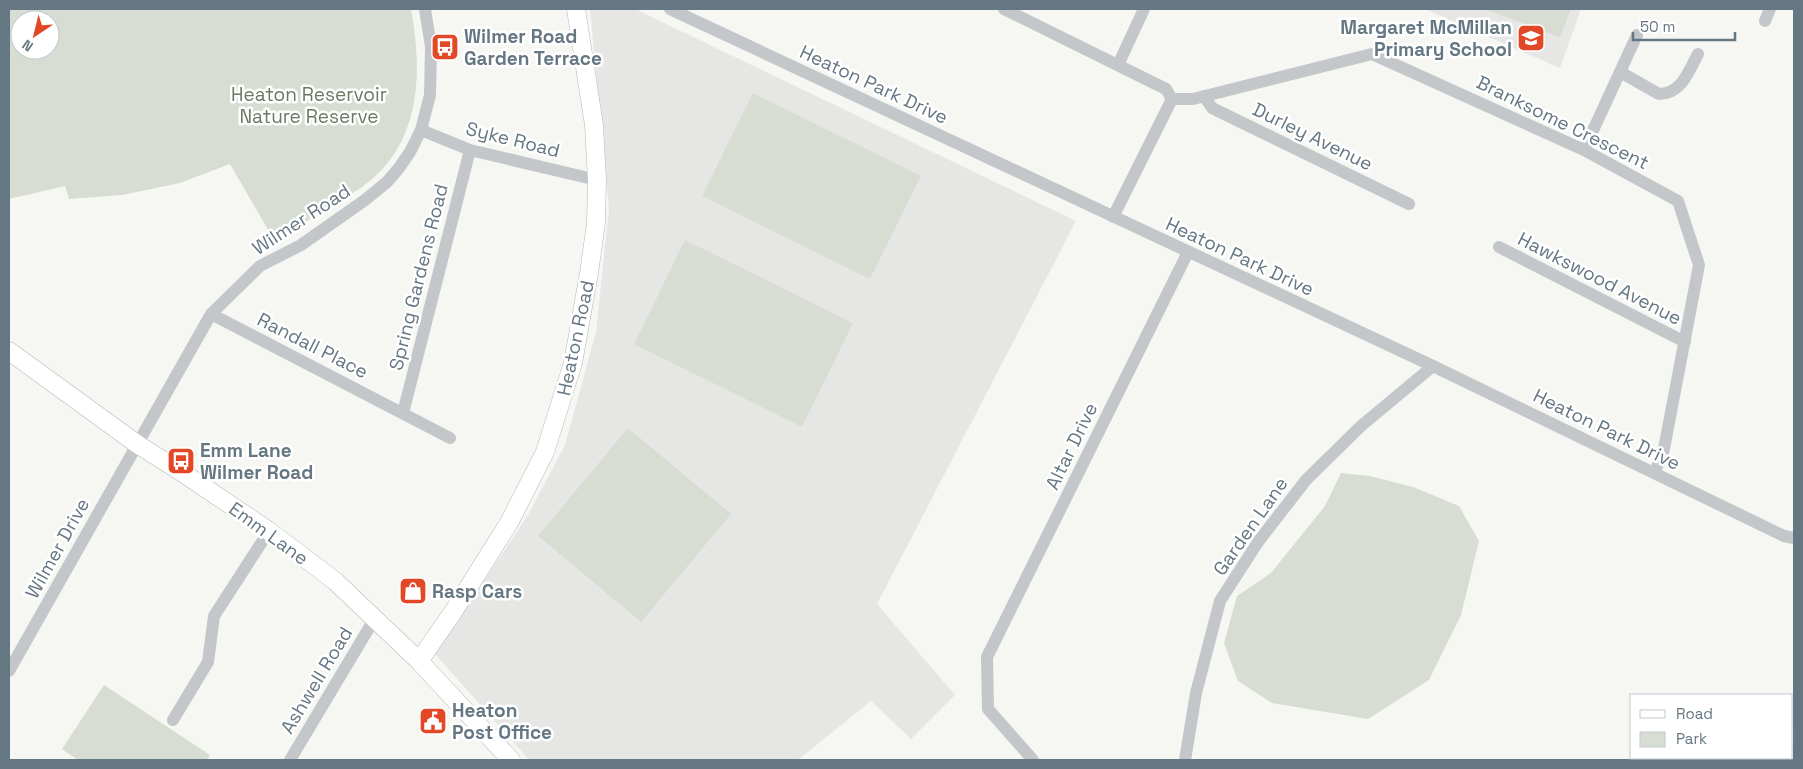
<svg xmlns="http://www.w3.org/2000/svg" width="1803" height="769" font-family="'Space Grotesk',sans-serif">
  <rect width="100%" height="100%" fill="#f6f6f2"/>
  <!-- built -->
  <path fill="#e6e7e5" d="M 590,9 L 635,9 L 1076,221 L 877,604 L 955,695 L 911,739 L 871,701 L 798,760 L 529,760 L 435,654 L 528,515 L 565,445 L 596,332 L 609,209 Z
    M 1425,9 L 1581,9 L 1560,68 Z"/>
  <!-- green -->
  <path fill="#d7ddd3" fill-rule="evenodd" d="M 9,9 L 411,9 C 423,74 421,145 362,187 C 334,206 303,223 274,240 L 230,164 L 180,183 L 122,195 L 69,199 L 65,186 L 9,199 ZM 20,20 L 50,20 L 50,50 L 20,50 Z
    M 1491,9 L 1571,9 L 1560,37 L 1490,11 Z
    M 753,93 L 921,176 L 870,279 L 702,196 Z
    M 685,240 L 853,323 L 802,427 L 634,344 Z
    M 628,428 L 731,514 L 641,622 L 538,536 Z
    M 1341,473 L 1370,476 L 1413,487 L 1459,506 L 1479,541 L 1461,615 L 1429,680 L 1368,719 L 1272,703 L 1238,681 L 1224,643 L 1237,596 L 1271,573 L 1325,506 Z
    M 104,685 L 210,755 L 207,760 L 78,760 L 62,749 Z"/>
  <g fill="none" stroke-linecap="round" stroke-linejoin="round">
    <defs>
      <path id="secondary" d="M 9,351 L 137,444 L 186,475 L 269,531 L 335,581 L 419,661 L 511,760
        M 419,661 L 453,612 L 510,521 L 545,452 L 573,363 L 589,273 L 596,223 L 597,180 L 594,125 L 576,9
        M 1792,735 L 1794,734
        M 1714,760 L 1722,758"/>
    </defs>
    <!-- secondary casing -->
    <use href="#secondary" stroke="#b3b9bd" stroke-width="19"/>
    <!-- street -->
    <path stroke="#c3c7ca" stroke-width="12" d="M 670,9 L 1433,366 L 1784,536 L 1794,538
      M 1004,9 L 1166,89 L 1172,99
      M 1765,21 L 1770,9
      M 1118,65 L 1144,9
      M 1620,72 L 1659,94 C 1682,94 1689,70 1698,54
      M 1204,96 L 1212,108 L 1409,204
      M 421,130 L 470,150 L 597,180
      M 1584,150 L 1637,35
      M 1113,217 L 1172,99 L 1193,99 L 1372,54 L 1584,150 L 1678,201 L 1699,265 L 1663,454 L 1654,473
      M 1499,247 L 1685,342
      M 211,314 L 450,438
      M 403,413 L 470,150
      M 9,671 L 211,314 L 260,266 L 301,245 L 365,200 L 387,182 L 399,168 L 410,152 L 421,130 L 430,95 L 431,47 L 425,9
      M 173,720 L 208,662 L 214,616 L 269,531
      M 290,760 L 375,618
      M 1033,760 L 988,709 L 987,657 L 1188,252
      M 1185,760 L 1196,693 L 1220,601 L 1258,542 L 1306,480 L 1361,426 L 1433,366"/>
    <!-- secondary -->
    <use href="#secondary" stroke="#fff" stroke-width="18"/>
  </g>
  <!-- icons -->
  <defs>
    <symbol id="school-square" viewBox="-11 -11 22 22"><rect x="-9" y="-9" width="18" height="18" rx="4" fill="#e24826" stroke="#fff"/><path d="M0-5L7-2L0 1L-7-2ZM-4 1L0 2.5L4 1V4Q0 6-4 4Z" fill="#fff"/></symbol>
    <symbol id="bus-square" viewBox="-11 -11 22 22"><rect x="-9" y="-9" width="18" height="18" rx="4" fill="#e24826" stroke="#fff"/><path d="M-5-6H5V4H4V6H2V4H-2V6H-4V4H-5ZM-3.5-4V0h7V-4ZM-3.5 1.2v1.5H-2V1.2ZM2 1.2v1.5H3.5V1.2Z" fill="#fff"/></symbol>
    <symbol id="shop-square" viewBox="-11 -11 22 22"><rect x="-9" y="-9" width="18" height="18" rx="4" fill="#e24826" stroke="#fff"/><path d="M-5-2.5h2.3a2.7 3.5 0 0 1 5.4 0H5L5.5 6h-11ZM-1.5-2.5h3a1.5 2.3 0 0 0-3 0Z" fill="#fff"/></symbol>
    <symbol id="civic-square" viewBox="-11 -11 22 22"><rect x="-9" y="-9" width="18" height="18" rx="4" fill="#e24826" stroke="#fff"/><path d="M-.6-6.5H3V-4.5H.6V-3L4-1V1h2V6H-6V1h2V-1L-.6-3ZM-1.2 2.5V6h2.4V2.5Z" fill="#fff"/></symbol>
  </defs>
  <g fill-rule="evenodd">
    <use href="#school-square" x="1515" y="22" width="32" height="32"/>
    <use href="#bus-square" x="429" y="31" width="32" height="32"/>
    <use href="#bus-square" x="165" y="445" width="32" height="32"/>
    <use href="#shop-square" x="397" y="575" width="32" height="32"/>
    <use href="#civic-square" x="417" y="705" width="32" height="32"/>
  </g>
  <g text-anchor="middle" stroke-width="5" stroke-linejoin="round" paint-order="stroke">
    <!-- poi labels -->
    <g font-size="19" font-weight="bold" fill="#657783" stroke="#fff" text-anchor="start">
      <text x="1512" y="34" text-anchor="end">Margaret McMillan<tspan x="1512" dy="22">Primary School</tspan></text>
      <text x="464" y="43">Wilmer Road<tspan x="464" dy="22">Garden Terrace</tspan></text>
      <text x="200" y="457">Emm Lane<tspan x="200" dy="22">Wilmer Road</tspan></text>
      <text x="432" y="598">Rasp Cars</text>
      <text x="452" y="717">Heaton<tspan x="452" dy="22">Post Office</tspan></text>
    </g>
    <!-- street labels -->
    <g font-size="19" fill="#657783" stroke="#fff">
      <text transform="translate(874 84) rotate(25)" y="7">Heaton Park Drive</text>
      <text transform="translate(1563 122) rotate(26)" y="7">Branksome Crescent</text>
      <text transform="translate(1313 136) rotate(26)" y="7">Durley Avenue</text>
      <text transform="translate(513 139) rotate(14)" y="7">Syke Road</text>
      <text transform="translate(301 219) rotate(-33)" y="7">Wilmer Road</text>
      <text transform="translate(1240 256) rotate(25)" y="7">Heaton Park Drive</text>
      <text transform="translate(418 277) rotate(-76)" y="7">Spring Gardens Road</text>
      <text transform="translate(1600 278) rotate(27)" y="7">Hawkswood Avenue</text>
      <text transform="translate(575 338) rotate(-78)" y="7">Heaton Road</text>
      <text transform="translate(313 345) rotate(27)" y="7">Randall Place</text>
      <text transform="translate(1607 429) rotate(26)" y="7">Heaton Park Drive</text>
      <text transform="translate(1071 446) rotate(-64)" y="7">Altar Drive</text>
      <text transform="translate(1250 526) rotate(-55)" y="7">Garden Lane</text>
      <text transform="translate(269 533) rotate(36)" y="7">Emm Lane</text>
      <text transform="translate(57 548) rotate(-61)" y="7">Wilmer Drive</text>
      <text transform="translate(316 680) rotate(-59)" y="7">Ashwell Road</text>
    </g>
    <!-- park labels -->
    <g font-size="19" fill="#697a63" stroke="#fff">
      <text x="309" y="101">Heaton Reservoir<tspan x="309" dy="22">Nature Reserve</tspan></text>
    </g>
  </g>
  <!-- border -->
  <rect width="1803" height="769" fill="none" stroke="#657783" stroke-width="20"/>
  <!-- legend -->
  <rect x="1630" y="694" width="162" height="65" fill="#ffffff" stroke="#c1c9cd"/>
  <rect x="1640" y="710" width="25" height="8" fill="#ffffff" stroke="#c1c9cd"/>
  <text x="1676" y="719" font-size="15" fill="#657783">Road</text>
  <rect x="1640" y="732" width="25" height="15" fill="#d7ddd3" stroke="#c1c9cd"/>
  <text x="1676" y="744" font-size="15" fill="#657783">Park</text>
  <!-- north arrow -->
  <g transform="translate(35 35) rotate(215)"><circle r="24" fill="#ffffff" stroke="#c1c9cd"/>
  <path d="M0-4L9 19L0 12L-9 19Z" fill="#e24826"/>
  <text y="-8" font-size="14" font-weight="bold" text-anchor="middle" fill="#657783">N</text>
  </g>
  <!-- scale -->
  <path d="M1633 32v8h102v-8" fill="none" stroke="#657783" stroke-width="2.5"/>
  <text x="1640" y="32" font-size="15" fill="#657783" stroke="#ffffff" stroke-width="4" paint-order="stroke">50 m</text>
</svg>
